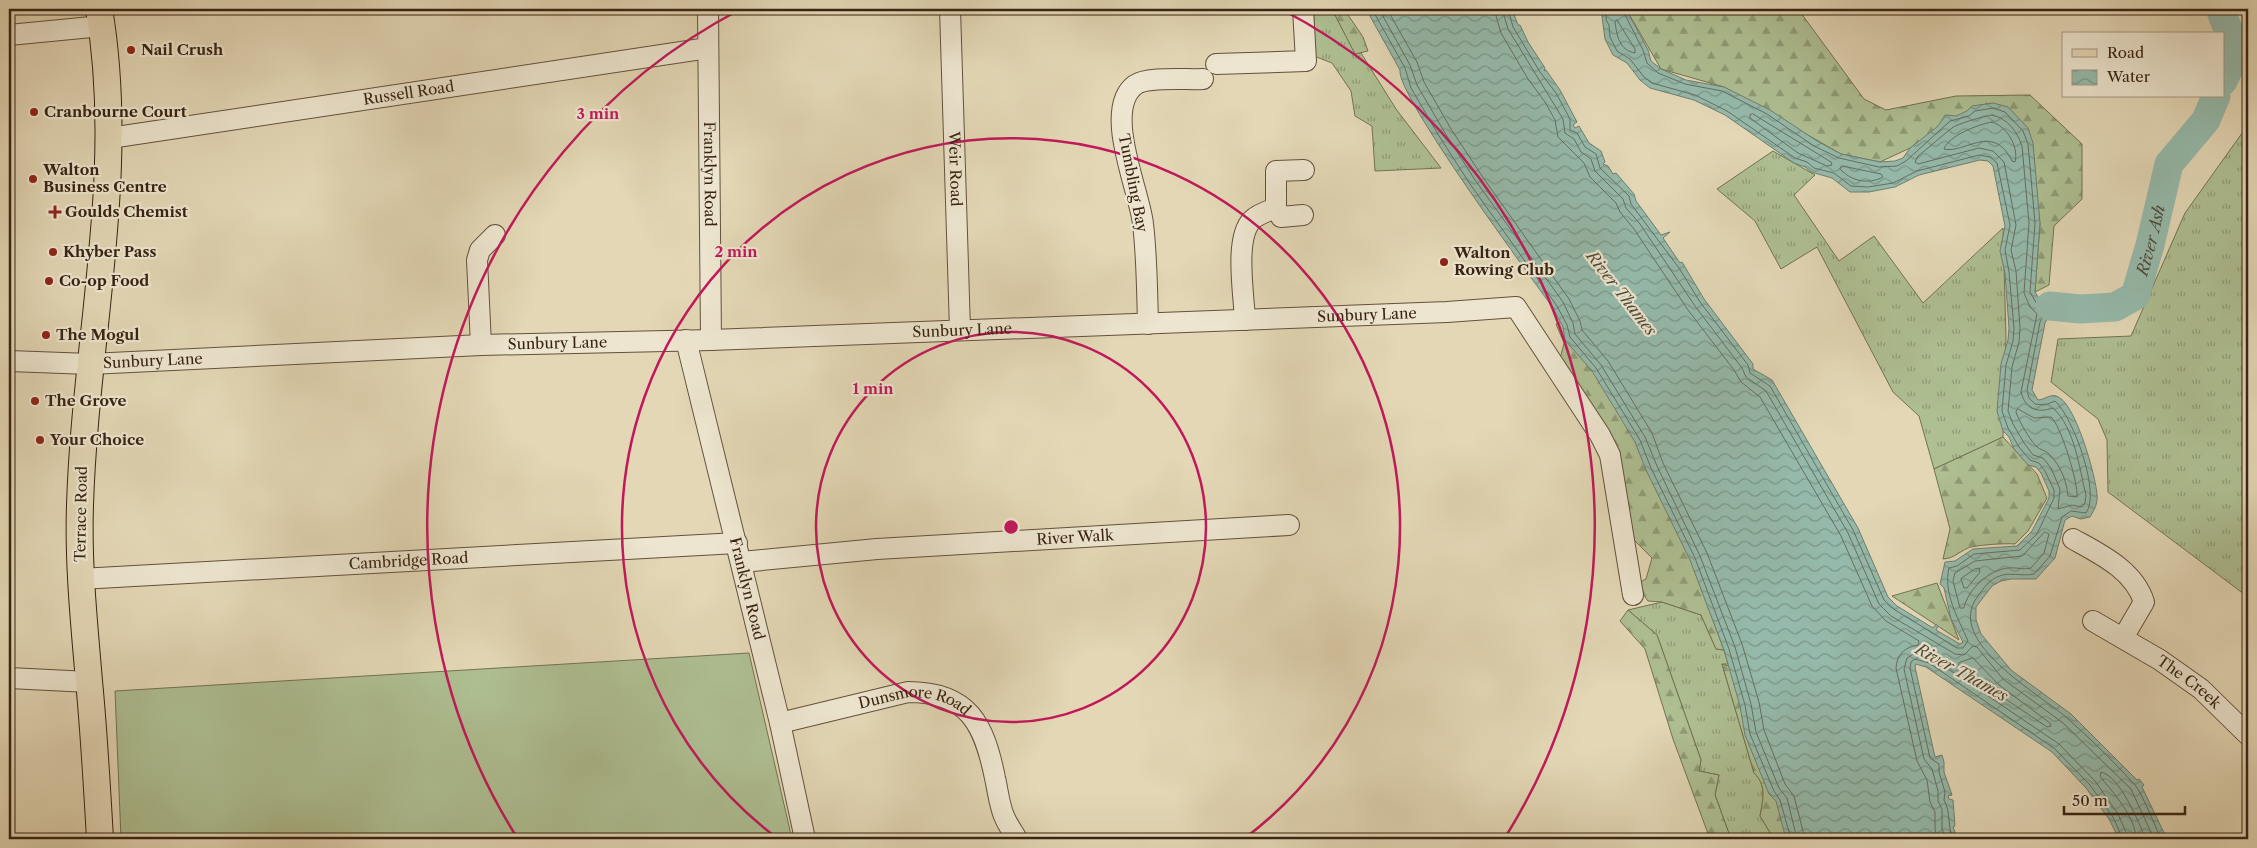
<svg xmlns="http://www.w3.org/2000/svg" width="2257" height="848" font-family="'Libre Caslon Text',serif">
  <defs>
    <pattern id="grass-tufts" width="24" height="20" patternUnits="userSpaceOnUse" patternTransform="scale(1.25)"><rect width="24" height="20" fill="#aebf92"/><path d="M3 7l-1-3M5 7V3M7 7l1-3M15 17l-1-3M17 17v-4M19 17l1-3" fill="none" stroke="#8f9b76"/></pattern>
    <pattern id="forest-firs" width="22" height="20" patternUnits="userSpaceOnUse" patternTransform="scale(1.25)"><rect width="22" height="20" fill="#aebf92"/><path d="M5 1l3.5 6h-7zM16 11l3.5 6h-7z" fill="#8f9b76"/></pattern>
    <pattern id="water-waves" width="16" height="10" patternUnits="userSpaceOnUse" patternTransform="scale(1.25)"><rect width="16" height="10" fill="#95baab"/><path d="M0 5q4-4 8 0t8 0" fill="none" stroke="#7b978a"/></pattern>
  </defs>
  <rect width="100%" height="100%" fill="#e3d7b5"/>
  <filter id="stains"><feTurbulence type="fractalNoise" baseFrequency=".004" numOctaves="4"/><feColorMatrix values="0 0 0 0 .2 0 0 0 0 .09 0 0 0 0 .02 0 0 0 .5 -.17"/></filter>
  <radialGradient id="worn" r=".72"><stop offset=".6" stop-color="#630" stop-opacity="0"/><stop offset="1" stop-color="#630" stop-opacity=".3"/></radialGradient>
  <!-- grass -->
  <path fill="url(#grass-tufts)" stroke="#737252" d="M 1311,9 L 1332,9 L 1355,53 L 1361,53 L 1396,109 L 1441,168 L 1375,171 L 1372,126 L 1355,116 L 1351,91 L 1332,63 L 1314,56 Z
    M 2245,129 L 2248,143 L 2248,597 L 2108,492 L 2107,440 L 2098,419 L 2051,382 L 2058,339 L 2131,336 L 2185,213 Z
    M 1773,151 L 1815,175 L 1794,195 L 1839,261 L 1874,236 L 1923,303 L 2003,228 L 2006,337 L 2003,437 L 1934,469 L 1919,416 L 1893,392 L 1817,247 L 1781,269 L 1755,221 L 1717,189 Z
    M 1662,602 L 1701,615 L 1716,649 L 1724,650 L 1728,664 L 1722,664 L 1754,773 C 1767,785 1763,800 1760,816 L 1774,839 L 1731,839 L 1715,795 L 1719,775 L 1699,771 L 1701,760 L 1657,635 L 1628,610 Z"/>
  <!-- forest -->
  <path fill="url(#forest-firs)" stroke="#737252" d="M 1332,9 L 1344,9 L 1363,37 L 1368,51 L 1355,54 Z
    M 1626,9 L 1798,9 L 1864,99 L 1886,110 L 1956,96 L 2030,95 L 2082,144 L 2082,199 L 2054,226 L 2049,285 L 2035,292 L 2040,223 L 1956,116 L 1910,148 L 1880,162 L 1841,154 L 1724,87 L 1661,69 Z
    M 1568,319 L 1648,444 L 1724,650 L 1716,649 L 1701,615 L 1662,602 L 1648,601 L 1636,584 L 1646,579 L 1652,558 L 1630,536 L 1621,460 L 1602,430 L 1557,371 L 1564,343 L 1556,324 Z
    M 2003,437 L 2037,474 L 2047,498 L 2028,531 L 2015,544 C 2006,543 1975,545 1968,548 C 1957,553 1955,558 1943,559 L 1950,529 L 1934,469 Z
    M 1937,583 L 1959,640 L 1892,596 Z
    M 1628,610 L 1657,635 L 1701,760 L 1699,771 L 1719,775 L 1715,795 L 1731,839 L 1710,839 L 1673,739 L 1645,649 L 1620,621 Z
    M 1722,664 L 1737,668 L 1799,839 L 1774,839 L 1760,816 C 1763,800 1767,785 1754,773 Z"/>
  <!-- garden -->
  <path fill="#aebf92" stroke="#737252" d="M 749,653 L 792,839 L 121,839 L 115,691 Z"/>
  <!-- water -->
  <path fill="url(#water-waves)" stroke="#707e6e" d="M 1366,9 L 1512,9 L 1518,25 L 1520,25 L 1528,42 L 1545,68 L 1544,71 L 1546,70 L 1560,90 L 1577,122 L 1573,125 L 1575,128 L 1579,126 L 1589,143 L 1601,151 L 1605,162 L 1603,164 L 1608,166 L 1613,174 L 1616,173 L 1634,194 L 1636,201 L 1661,235 L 1670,232 L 1663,238 L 1680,263 L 1682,262 L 1704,299 L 1753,364 L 1753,369 L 1772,380 L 1858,528 L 1888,597 L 1897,606 L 1933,628 L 1936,624 L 1938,626 L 1936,630 L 1960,644 L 1963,642 L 1951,619 L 1944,588 L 1940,584 L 1945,562 L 1955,561 L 1973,549 L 2017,546 L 2032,531 L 2049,498 L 2049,491 L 2041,473 L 2036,467 L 2028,465 L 2014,449 L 2009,437 L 2003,431 L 1997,411 L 2001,364 L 2008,340 L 2009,328 L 2005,273 L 2000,251 L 2005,226 L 1993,166 L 1988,161 L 1980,160 L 1919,175 L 1895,187 L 1869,192 L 1850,192 L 1832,178 L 1811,172 L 1805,167 L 1794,163 L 1725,115 L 1694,100 L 1650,88 L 1640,80 L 1627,63 L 1613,55 L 1605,39 L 1601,9 L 1626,9 L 1648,50 L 1651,61 L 1661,69 L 1686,80 L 1724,87 L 1770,110 L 1817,141 L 1841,154 L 1880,162 L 1895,161 L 1903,158 L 1910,148 L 1937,127 L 1946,115 L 1956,116 L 1967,111 L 1972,106 L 1993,103 L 2008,107 L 2028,128 L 2033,143 L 2040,223 L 2035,292 L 2041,302 L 2050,296 L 2065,304 L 2088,305 L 2088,311 L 2060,310 L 2050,314 L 2045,323 L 2032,390 L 2038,400 C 2043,400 2051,394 2056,396 C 2075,400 2096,477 2097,495 C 2098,504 2094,510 2090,517 L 2081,519 L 2072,516 L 2065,520 L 2055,558 L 2036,579 L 2011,579 L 2001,581 L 1992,586 L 1976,607 L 1976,620 L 1981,634 L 2011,670 L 2071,714 L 2137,780 L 2139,779 L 2144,785 L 2142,787 L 2167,839 L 2119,839 L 2109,819 L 2086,788 L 2052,752 L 1926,667 L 1916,664 L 1915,667 L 1935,757 L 1942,755 L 1944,762 L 1944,772 L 1952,795 L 1948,796 L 1949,799 L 1953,800 L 1955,826 L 1953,827 L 1958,839 L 1786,839 L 1776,801 L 1769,794 L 1745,735 L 1740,706 L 1724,650 L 1690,560 L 1646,470 L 1635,442 L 1592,371 L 1565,340 L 1563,327 L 1553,308 C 1531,277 1396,95 1400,70 Z"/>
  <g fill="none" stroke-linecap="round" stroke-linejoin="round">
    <!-- shore -->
    <path stroke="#666f5f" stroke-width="1" d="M 1372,9 L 1405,68 L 1411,88 L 1439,136 L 1470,184 L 1557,306 L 1567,325 L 1570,337 L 1596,368 L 1640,440 L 1651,468 L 1695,558 L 1729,649 L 1745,705 L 1750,734 L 1774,791 L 1780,800 L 1791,839
      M 1379,9 L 1410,65 L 1417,85 L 1445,133 L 1475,180 L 1563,302 L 1573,323 L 1575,334 L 1601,365 L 1645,437 L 1657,466 L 1700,556 L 1735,647 L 1751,704 L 1756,732 L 1779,788 L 1787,798 L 1797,839
      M 1387,9 L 1417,62 L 1424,82 L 1451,129 L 1482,176 L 1569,299 L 1580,321 L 1582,330 L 1608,361 L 1652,433 L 1663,463 L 1707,553 L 1742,644 L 1759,702 L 1764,730 L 1785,784 L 1794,796 L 1805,839
      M 1494,9 L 1501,33 L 1528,79 L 1545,102 L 1555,120 L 1558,137 L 1584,163 L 1590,177 L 1616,203 L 1620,212 L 1634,229 L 1688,310 L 1734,370 L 1741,382 L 1760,397 L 1841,536 L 1872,606 L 1886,621 L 1919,641 L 1918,645 C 1905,647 1897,654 1896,668 L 1917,761 L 1927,780 L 1930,802 L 1935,812 L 1935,830 L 1938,839
      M 1502,9 L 1508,29 L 1563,119 L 1565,133 L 1574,139 L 1581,152 L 1591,159 L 1595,171 L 1623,199 L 1626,208 L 1640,224 L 1695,306 L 1742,368 L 1746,377 L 1766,391 L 1848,533 L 1879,604 L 1891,616 L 1955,654 L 1964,655 L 1973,646 L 1977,647 L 2003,679 L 2063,723 L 2131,789 L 2154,839
      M 1508,9 L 1513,27 L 1540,72 L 1556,93 L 1570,119 L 1570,130 L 1577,133 L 1585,147 L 1596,154 L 1600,168 L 1629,196 L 1631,204 L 1679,268 L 1700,302 L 1748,365 L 1750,373 L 1770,386 L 1853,530 L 1884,600 L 1895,610 L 1957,648 L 1963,648 L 1968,641 C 1958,618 1943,593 1949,568 L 1957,566 L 1974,554 L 2020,550 L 2037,534 L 2054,498 L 2054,490 L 2045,471 L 2039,463 L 2030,460 L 2019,447 L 2008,428 L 2002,411 L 2006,365 L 2013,341 L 2014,328 L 2009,272 L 2005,250 L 2010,225 L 1997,163 L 1990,157 L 1979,155 L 1917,171 L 1893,183 L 1868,187 L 1851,186 L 1834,173 L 1814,168 L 1807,162 L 1795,158 L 1727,111 L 1695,95 L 1652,83 L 1644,77 L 1630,59 L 1617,51 L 1610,37 L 1609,25 L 1606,20 L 1607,9
      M 1622,9 L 1643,50 L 1647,63 L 1658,73 L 1685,84 L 1722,91 L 1767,114 L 1814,146 L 1839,158 L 1879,167 L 1897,166 L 1906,161 L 1950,121 L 1969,116 L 1975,111 L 1993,108 L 2005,112 L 2023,131 L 2028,144 L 2035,223 L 2030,292 L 2038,306 L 2051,302 L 2055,305 L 2046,310 L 2040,322 L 2027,390 L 2029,398 L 2035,404 L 2045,405 L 2055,401 C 2073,417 2101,493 2086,513 L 2071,511 L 2062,517 L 2050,556 L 2034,574 C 2022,577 2009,571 1997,577 C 1988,581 1984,588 1978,596 C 1943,641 2040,694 2067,718 C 2091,739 2114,762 2135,785 C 2141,791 2156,828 2161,839
      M 1617,20 L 1635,49 L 1635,53 C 1619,50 1617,36 1615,22 Z
      M 1753,114 L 1831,162 L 1832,165 L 1827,166 L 1798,153 L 1750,118 L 1750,115 Z
      M 1992,115 C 2007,118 2017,131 2022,146 L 2029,223 L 2024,293 L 2030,307 L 2037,314 L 2021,392 C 2026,410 2037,413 2053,408 C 2075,428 2079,468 2086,495 L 2085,503 L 2082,507 L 2072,505 L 2058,509 L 2060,489 L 2051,468 L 2043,458 L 2033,455 L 2024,443 L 2013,424 L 2008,411 L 2012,367 L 2019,342 L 2020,328 L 2016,271 L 2011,250 L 2016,225 L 2004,162 L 1993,151 L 1979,148 L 1918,164 L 1915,162 L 1918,156 C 1930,147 1940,137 1952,128 C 1957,124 1984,116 1992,115 Z
      M 1992,122 C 2007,126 2019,147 2015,162 L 2012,161 C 1993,122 1965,154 1944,149 C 1948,136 1979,124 1992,122 Z
      M 1842,166 L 1881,174 L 1883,177 C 1868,185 1851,181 1840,169 Z
      M 2018,409 L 2034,418 L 2051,417 C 2061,425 2079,486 2077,497 L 2068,496 C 2067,482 2060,464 2049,454 C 2045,450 2040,450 2036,446 C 2028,437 2020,423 2016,412 Z
      M 2045,532 L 2049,534 L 2044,553 L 2031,568 C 2023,570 2016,567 2008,568 C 1989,570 1968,589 1964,608 L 1960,608 L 1953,581 L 1955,573 L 1975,561 L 2022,556 Z
      M 1975,569 L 1979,568 L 1980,572 L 1967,588 L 1964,588 L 1961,579 Z
      M 1973,658 L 1999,685 L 2050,723 L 2051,726 L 2047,727 L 1958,667 L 1959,663 Z
      M 1946,839 L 1942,829 L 1942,809 L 1938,801 L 1938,791 L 1932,769 L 1924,759 L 1904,669 L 1907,658 L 1915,653 L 1932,658 L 2059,744 L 2095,781 L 2118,814 L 2129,839
      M 1953,839 C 1947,826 1951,812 1944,800 L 1945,792 L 1939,772 L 1939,764 L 1930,758 L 1910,668 L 1911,662 L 1915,659 L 1929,663 L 2055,749 L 2090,785 L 2113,817 L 2123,839
      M 2136,839 C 2136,817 2113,793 2100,776 L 2101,772 C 2121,777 2138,822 2146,839"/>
    <!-- river -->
    <g stroke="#95baab" stroke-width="29">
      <path d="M 2220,9 L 2237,52 L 2223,81"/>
      <path id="s1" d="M 2050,306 L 2080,309 L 2115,307 L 2135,296 L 2150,245 L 2169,164 L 2206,120 L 2216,96"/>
    </g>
    <defs>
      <g id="minor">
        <path id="s2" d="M 708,9 L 711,340"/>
        <path id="s3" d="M 950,9 L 960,330"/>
        <path d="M 9,35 L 102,26"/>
        <path d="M 1216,64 L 1306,61 L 1303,9"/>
        <path id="s4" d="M 110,138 L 708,48"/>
        <path d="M 1276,208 L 1276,171 L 1304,170"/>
        <path d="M 1245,320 C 1244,295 1234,238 1252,220 C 1258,214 1268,211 1276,208 L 1281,217 L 1303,215"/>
        <path d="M 1148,324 C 1147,291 1147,257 1143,224 C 1140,192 1102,110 1135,85 C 1147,76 1188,80 1203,79"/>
        <path id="s5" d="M 686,340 L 780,723 L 805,839"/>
        <path d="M 481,345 L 477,260 L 480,250 L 495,235"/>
        <path id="s6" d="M 9,361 L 90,364 L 481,345 L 711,340 L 1447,312 L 1516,307 L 1600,435 L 1610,455 L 1633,595"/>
        <path d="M 2073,539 C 2100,554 2134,570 2144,602 L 2123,638"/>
        <path id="s7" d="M 742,562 L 877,549 L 1289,525"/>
        <path id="s8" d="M 80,579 L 737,543"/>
        <path id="s9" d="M 2093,621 L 2160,660 L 2201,689 L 2248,735"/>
        <path d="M 9,678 L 89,682"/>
        <path id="s10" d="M 780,723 L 908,692 C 969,692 984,724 995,778 C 998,791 999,804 1004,816 C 1007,824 1013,832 1017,839"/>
      </g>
      <path id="major" d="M 99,9 C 127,174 85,340 80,505 C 78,564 84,622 89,681 C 94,733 97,786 100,839"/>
    </defs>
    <!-- minor casing -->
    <use href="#minor" stroke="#63513c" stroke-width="22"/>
    <!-- major casing -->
    <use href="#major" stroke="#382413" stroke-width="28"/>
    <!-- minor -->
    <use href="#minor" stroke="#ede5cf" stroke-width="20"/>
    <!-- major -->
    <use href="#major" stroke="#e3d7b5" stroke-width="26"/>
  </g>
  <!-- distance rings -->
  <g fill="none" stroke="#c2185b" stroke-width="2.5">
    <circle cx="1011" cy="527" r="195"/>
    <path d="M777 838A389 389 0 1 1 1245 838"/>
    <path d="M516 836A584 584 0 0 1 741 9M1281 9A584 584 0 0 1 1506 836"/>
  </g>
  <!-- markers -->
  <g fill="#8f2418" stroke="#ede5cf" stroke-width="2">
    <circle cx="131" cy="50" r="5"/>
    <circle cx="34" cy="112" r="5"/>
    <circle cx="33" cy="179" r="5"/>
    <path d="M52.5 204.5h5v5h5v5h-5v5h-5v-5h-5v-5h5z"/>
    <circle cx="53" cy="252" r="5"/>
    <circle cx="1444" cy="262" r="5"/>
    <circle cx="49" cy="281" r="5"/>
    <circle cx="46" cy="335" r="5"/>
    <circle cx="35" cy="401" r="5"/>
    <circle cx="40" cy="440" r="5"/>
  </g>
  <g text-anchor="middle" stroke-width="4.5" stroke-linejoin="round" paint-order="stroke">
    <!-- poi labels -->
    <g font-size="15" font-weight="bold" fill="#382413" stroke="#ede5cf" text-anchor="start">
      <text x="141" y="55">Nail Crush</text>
      <text x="44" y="117">Cranbourne Court</text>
      <text x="43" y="175">Walton<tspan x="43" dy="17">Business Centre</tspan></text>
      <text x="65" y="217">Goulds Chemist</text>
      <text x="63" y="257">Khyber Pass</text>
      <text x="1454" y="258">Walton<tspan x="1454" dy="17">Rowing Club</tspan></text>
      <text x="59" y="286">Co-op Food</text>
      <text x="56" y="340">The Mogul</text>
      <text x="45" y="406">The Grove</text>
      <text x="50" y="445">Your Choice</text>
    </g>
    <!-- street labels -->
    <g font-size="15" fill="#382413" stroke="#ede5cf">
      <text dy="5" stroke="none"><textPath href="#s4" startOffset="302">Russell Road</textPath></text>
      <text dy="5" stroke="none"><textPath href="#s3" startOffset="160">Weir Road</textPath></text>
      <text dy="5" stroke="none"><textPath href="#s2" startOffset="165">Franklyn Road</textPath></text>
      <text transform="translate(1133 183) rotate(79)" y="5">Tumbling Bay</text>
      <text dy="5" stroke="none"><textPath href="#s6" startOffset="1359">Sunbury Lane</textPath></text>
      <text dy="5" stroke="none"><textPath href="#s6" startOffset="954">Sunbury Lane</textPath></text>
      <text dy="5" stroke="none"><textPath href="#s6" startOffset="549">Sunbury Lane</textPath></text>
      <text dy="5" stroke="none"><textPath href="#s6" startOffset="144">Sunbury Lane</textPath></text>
      <text transform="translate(81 514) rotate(-89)" y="5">Terrace Road</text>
      <text dy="5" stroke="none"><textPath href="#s7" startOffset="334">River Walk</textPath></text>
      <text dy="5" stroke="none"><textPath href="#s8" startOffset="329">Cambridge Road</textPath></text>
      <text dy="5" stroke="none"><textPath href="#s5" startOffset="256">Franklyn Road</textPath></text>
      <text dy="5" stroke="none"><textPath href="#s9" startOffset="114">The Creek</textPath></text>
      <text dy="5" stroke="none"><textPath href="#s10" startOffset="139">Dunsmore Road</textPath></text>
    </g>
    <!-- water labels -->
    <g font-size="16" font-style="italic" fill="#4f4a39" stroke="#ede5cf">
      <text dy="6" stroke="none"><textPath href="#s1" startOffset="146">River Ash</textPath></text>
      <text transform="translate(1622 293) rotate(52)" y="6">River Thames</text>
      <text transform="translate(1962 672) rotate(29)" y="6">River Thames</text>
    </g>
  </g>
  <circle cx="1011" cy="527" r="8" fill="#c2185b" stroke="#ede5cf" stroke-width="2.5"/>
  <g font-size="15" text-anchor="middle" font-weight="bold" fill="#c2185b" stroke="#ede5cf" stroke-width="4.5" stroke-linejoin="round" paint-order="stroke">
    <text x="598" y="119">3 min</text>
    <text x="736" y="257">2 min</text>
    <text x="873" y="394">1 min</text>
  </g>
  <!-- margin -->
  <rect width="2257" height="848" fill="none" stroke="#e3d7b5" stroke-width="30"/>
  <rect x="10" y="10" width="2237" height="828" fill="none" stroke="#382413" stroke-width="2.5"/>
  <rect x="15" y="15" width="2227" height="818" fill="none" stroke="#382413"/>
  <!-- legend -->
  <rect x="2062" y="32" width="162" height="65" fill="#ede5cf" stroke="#a59884"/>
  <rect x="2072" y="49" width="25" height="8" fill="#e3d7b5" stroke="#a59884"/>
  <text x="2107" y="58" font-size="15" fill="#382413">Road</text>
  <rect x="2072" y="70" width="25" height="15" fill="url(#water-waves)" stroke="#a59884"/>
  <text x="2107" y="82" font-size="15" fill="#382413">Water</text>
  <!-- scale -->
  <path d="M2064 806v8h121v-8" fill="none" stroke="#382413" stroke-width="2.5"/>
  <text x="2072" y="806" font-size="15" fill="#382413" stroke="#ede5cf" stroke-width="4" paint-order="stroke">50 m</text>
  <rect width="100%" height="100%" filter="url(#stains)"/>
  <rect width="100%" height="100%" fill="url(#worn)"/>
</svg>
